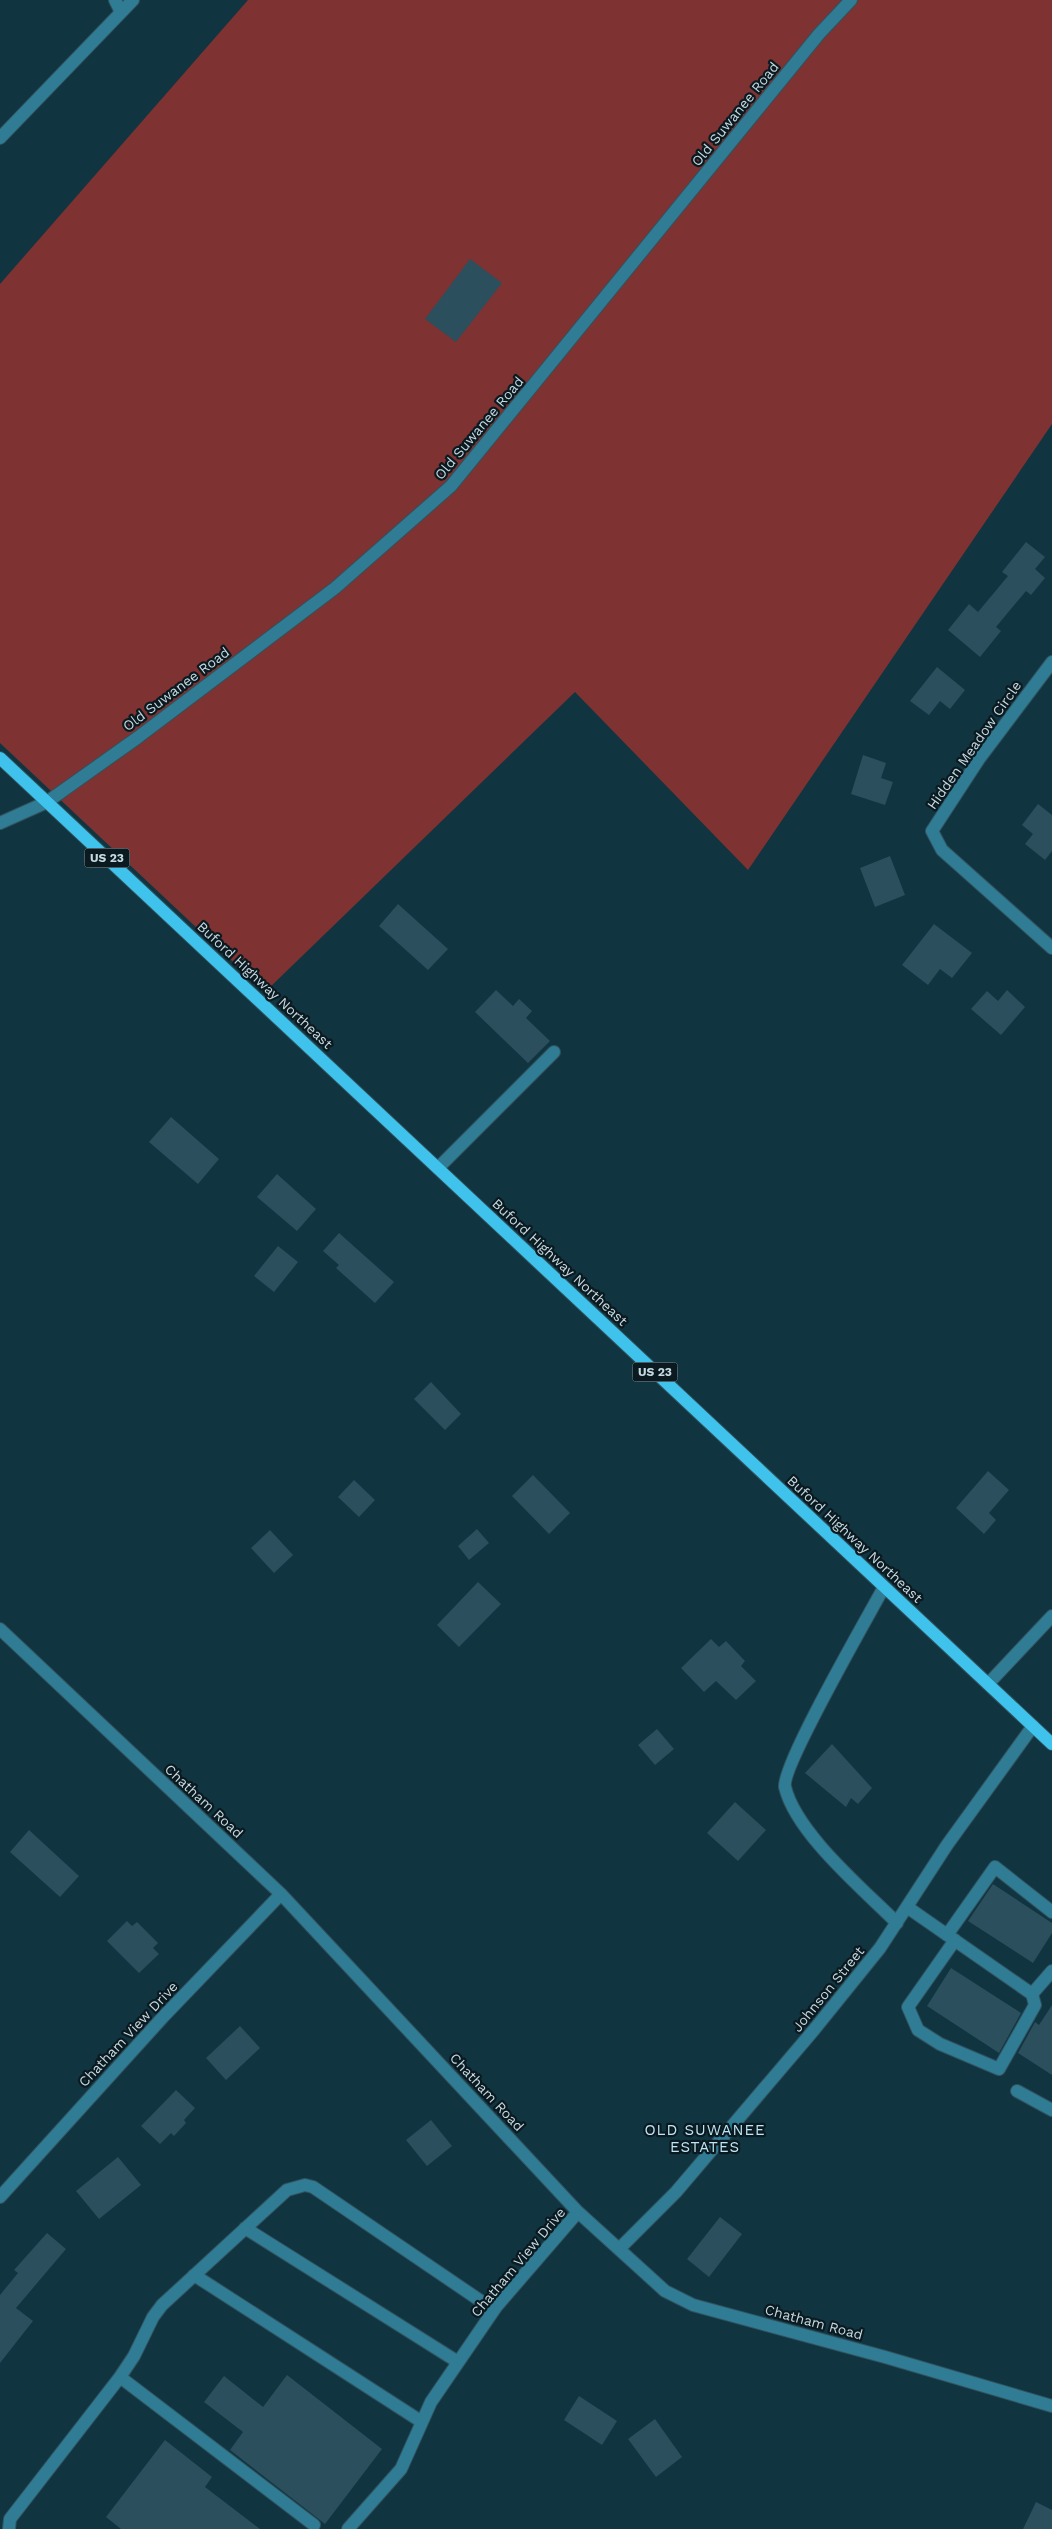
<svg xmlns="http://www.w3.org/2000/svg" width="1052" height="2529" font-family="'Work Sans',sans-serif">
  <rect width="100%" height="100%" fill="#103541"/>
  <!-- green -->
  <path fill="#7e3231" d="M 248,0 L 1052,0 L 1052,424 L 748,870 L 575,692 L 265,992 L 0,743 L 0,284 Z"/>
  <!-- building -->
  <path fill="#2b4f5c" d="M 470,259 L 502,283 L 456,342 L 425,319 Z
    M 1026,542 L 1045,557 L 1035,569 L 1045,578 L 1031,595 L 1026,591 L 996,627 L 1001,631 L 980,657 L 948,630 L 969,604 L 978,612 L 1008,576 L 1002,572 Z
    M 937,667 L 965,690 L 950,709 L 940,701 L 929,715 L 910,701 Z
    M 863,755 L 886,763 L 881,778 L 893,782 L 885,805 L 851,794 Z
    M 1038,804 L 1052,815 L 1052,851 L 1045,860 L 1025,844 L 1033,834 L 1022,825 Z
    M 890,856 L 905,895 L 875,907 L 860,868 Z
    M 398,904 L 448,949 L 428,970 L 379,926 Z
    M 934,924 L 972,953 L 952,978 L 940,969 L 928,985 L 902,965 Z
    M 496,990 L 513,1006 L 519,999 L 532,1011 L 526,1018 L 550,1041 L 528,1063 L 475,1012 Z
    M 1007,990 L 1025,1007 L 1001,1035 L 971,1009 L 987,991 L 998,1001 Z
    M 171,1117 L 219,1159 L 198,1184 L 149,1142 Z
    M 277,1174 L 316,1209 L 297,1231 L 257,1197 Z
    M 339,1233 L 394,1282 L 375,1303 L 336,1268 L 339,1265 L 323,1251 Z
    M 278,1246 L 298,1262 L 274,1292 L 254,1276 Z
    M 431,1382 L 461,1414 L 445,1430 L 414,1399 Z
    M 988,1471 L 1009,1490 L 989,1513 L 996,1520 L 984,1534 L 956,1508 Z
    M 533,1475 L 570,1513 L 549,1534 L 512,1496 Z
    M 354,1480 L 375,1500 L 359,1517 L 338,1497 Z
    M 477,1529 L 489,1543 L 469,1560 L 458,1546 Z
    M 270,1530 L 293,1555 L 274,1573 L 251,1548 Z
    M 478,1582 L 501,1604 L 459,1647 L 437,1625 Z
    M 711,1639 L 719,1647 L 726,1641 L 745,1661 L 741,1666 L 756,1681 L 736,1700 L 716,1681 L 704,1692 L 681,1668 Z
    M 657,1729 L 674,1749 L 655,1765 L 638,1745 Z
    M 832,1744 L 872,1788 L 858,1804 L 851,1798 L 846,1807 L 805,1773 Z
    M 735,1802 L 766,1830 L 738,1861 L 707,1833 Z
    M 29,1830 L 79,1876 L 60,1897 L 10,1852 Z
    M 993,1884 L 1052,1923 L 1052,1933 L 1033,1963 L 968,1921 Z
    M 127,1921 L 132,1926 L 137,1922 L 158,1943 L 153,1948 L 159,1954 L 139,1973 L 107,1941 Z
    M 951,1968 L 1021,2013 L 999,2053 L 927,2006 Z
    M 1052,2005 L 1052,2075 L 1018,2053 L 1035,2022 L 1039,2025 Z
    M 240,2026 L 260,2048 L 226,2080 L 206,2058 Z
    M 176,2090 L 195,2108 L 184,2120 L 186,2123 L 174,2136 L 171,2133 L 160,2144 L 141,2126 Z
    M 431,2120 L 452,2146 L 427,2166 L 406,2140 Z
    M 118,2157 L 141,2185 L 99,2219 L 76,2191 Z
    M 720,2217 L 742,2234 L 709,2277 L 687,2259 Z
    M 47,2233 L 66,2249 L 16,2308 L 33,2321 L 0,2363 L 0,2295 L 18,2273 L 14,2270 Z
    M 287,2375 L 382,2449 L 325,2524 L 230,2450 L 243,2432 L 204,2402 L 224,2376 L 263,2407 Z
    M 579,2396 L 617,2421 L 602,2445 L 564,2420 Z
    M 655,2419 L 682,2457 L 656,2477 L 628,2439 Z
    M 165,2440 L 212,2477 L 205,2487 L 260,2529 L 121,2529 L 106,2517 Z
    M 1036,2502 L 1052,2510 L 1052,2529 L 1023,2529 Z"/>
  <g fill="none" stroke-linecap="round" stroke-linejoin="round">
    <defs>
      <path id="minor" d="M 115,0 L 121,12
        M 0,138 L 133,0
        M 1052,662 L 979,759 L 932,831 L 942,850 L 1052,948
        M 0,823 L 47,802 L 137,738 L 335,588 L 451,486 L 819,34 L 851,0
        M 438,1168 L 554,1052
        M 884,1587 C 869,1615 781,1767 785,1787 C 796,1833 863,1889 897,1923
        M 0,1629 L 281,1894 L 578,2212 L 665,2291 L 693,2305 L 885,2357 L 1052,2406
        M 988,1684 L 1052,1616
        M 907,1907 L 1032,1994 L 1052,1971
        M 947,1935 L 995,1867 L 1052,1912
        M 955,1940 L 908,2007 L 918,2030 L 940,2044 L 999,2069 L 1035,2005 L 1032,1994
        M 1017,2091 L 1052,2110
        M 0,2197 L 163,2017 L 281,1894
        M 245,2228 L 458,2362
        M 619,2249 L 676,2192 L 813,2031 L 880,1948 L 947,1845 L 1033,1726
        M 194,2275 L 422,2422
        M 120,2377 L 314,2525
        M 9,2529 L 10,2519 L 120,2377 L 134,2356 L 153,2317 L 162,2305 L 287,2190 L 305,2185 L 313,2187 L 494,2310
        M 348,2529 L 401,2469 L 431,2402 L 496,2307 L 578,2212"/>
      <path id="major" d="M 0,758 L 1052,1744"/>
    </defs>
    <!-- minor casing -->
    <use href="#minor" stroke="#31535e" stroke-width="14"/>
    <!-- major casing -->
    <use href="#major" stroke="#31535e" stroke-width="14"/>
    <!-- minor -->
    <use href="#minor" stroke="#307c95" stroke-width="12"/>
    <!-- major -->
    <use href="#major" stroke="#3fc3ec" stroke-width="12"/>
  </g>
  <g text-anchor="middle" stroke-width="4.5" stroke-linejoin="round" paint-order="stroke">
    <!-- shield labels -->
    <g fill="#0b1a20" stroke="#8da0a6" stroke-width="1">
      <rect x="84.5" y="848.5" width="45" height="19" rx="4"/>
      <rect x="632.5" y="1362.5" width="45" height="19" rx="4"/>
    </g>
    <g font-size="12" font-weight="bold" fill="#c5d9e0">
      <text x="107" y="862">US 23</text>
      <text x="655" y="1376">US 23</text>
    </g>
    <!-- street labels -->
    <g font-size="14" fill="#c5d9e0" stroke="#0b1a20">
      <text transform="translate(735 114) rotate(-51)" y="5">Old Suwanee Road</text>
      <text transform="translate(479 428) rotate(-50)" y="5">Old Suwanee Road</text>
      <text transform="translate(176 689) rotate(-37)" y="5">Old Suwanee Road</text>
      <text transform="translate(974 745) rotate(-55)" y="5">Hidden Meadow Circle</text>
      <text transform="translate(265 985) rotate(43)" y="5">Buford Highway Northeast</text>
      <text transform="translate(560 1262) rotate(43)" y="5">Buford Highway Northeast</text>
      <text transform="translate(855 1539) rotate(43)" y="5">Buford Highway Northeast</text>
      <text transform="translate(204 1801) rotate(43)" y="5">Chatham Road</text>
      <text transform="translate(828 1989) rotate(-51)" y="5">Johnson Street</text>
      <text transform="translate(128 2034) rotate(-47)" y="5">Chatham View Drive</text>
      <text transform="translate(487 2092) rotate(47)" y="5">Chatham Road</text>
      <text transform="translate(518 2262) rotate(-50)" y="5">Chatham View Drive</text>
      <text transform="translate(814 2322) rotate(15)" y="5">Chatham Road</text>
    </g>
    <!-- neighbourhood labels -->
    <g font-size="15" letter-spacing="1" fill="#bde5f4" stroke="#0b1a20">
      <text x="705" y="2135">OLD SUWANEE<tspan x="705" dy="17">ESTATES</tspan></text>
    </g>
  </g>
</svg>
